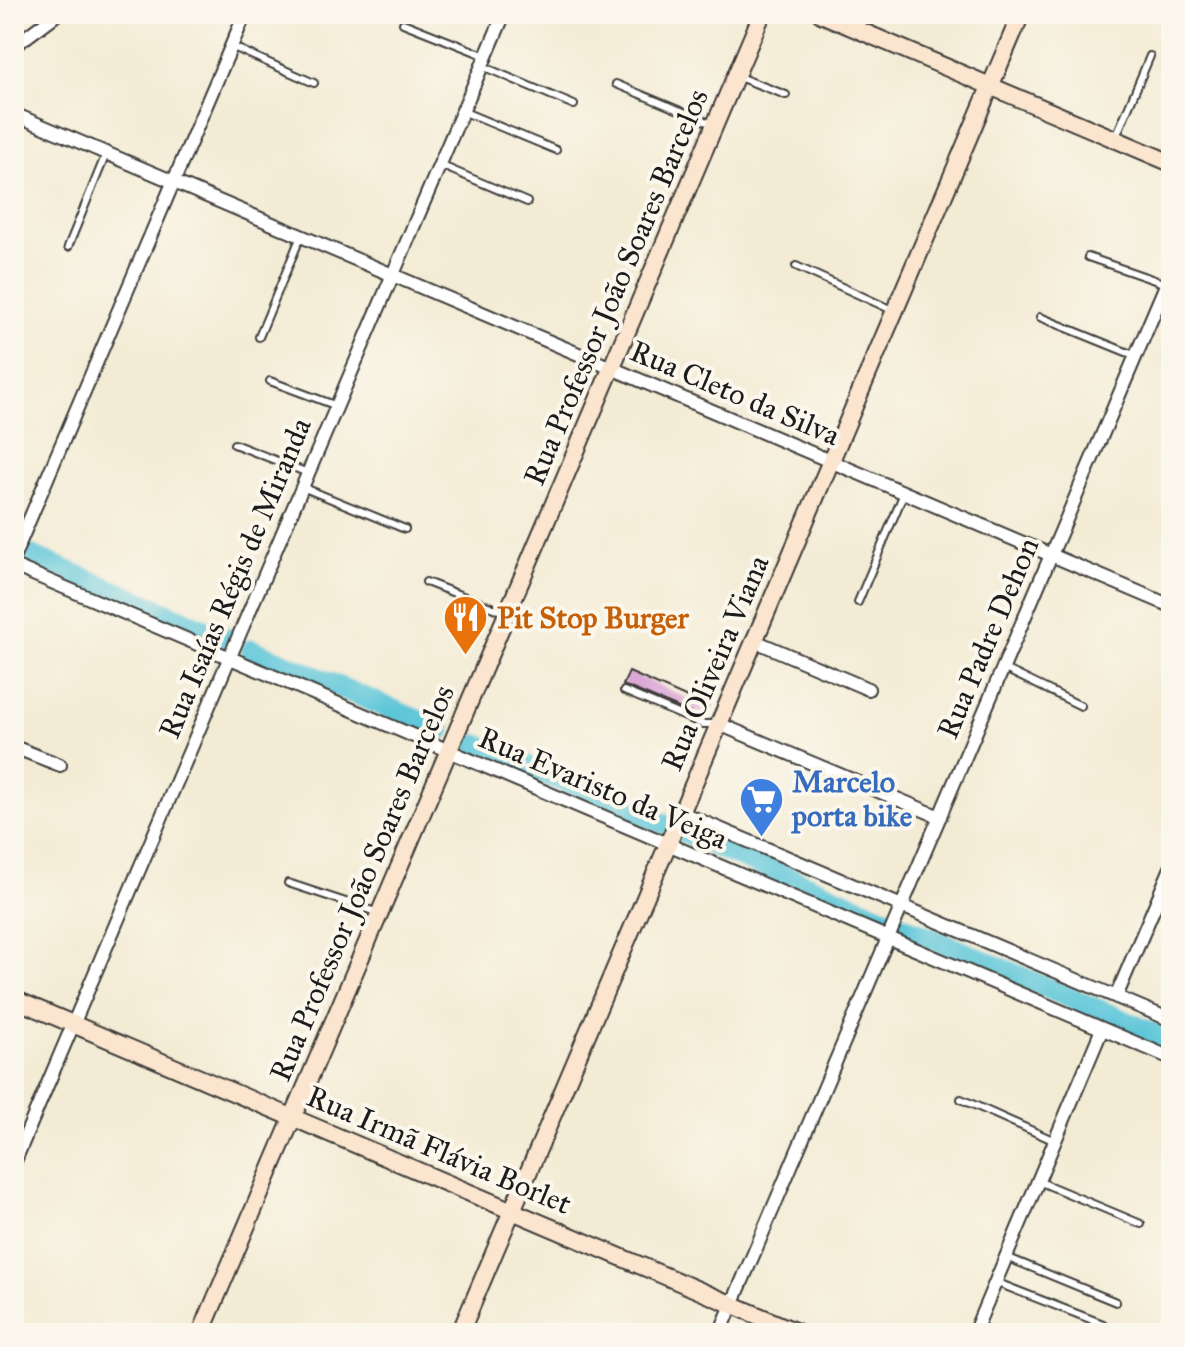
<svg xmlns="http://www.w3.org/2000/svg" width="1185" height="1347" font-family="'IM FELL Great Primer',serif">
  <rect width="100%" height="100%" fill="#fbf7ec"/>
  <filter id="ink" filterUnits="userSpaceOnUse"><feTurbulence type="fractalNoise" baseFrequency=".0125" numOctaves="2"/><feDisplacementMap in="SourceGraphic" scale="16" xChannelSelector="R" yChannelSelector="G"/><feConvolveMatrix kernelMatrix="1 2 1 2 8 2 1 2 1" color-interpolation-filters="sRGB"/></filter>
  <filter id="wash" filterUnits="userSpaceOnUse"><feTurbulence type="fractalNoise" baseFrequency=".006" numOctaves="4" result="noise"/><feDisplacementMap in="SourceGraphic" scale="32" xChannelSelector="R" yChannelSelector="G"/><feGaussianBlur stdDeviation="1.8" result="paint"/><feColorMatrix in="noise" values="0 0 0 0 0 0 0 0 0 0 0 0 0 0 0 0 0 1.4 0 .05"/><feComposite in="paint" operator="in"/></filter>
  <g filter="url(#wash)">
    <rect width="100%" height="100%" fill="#f3ebd4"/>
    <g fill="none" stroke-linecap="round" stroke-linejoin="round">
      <!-- river -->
      <path stroke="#5dc6d9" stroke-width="22" d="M 31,556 L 227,639
        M 252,650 L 440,730
        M 477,745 L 663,824
        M 685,833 L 1171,1041"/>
    </g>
    <g id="blocks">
      <!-- building -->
      <path fill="#d79ad4" d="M 629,672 L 708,707 L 703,718 L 623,685 Z"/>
    </g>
  </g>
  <g filter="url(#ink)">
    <use href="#blocks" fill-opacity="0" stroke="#3c3b38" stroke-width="2"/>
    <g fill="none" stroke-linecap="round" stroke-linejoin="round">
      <defs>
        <path id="lane" d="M 1159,17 L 1171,22
          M 403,23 L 486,56
          M 231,46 L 314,83
          M 482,66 L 574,105
          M 736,76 L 786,95
          M 616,84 L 712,124
          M 462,111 L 556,150
          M 1115,139 L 1150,56
          M 440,165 L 527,202
          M 68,247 L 106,154
          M 1088,257 L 1166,284
          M 796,266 L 892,310
          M 1040,317 L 1136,356
          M 259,337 L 301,236
          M 270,381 L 337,406
          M 234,444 L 308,473
          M 302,487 L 405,529
          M 426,582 L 504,612
          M 858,602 L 904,493
          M 1003,668 L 1081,706
          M 624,691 L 702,724 L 718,724
          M 14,821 L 17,822
          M 288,883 L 376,912
          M 961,1099 L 1055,1141
          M 1038,1181 L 1141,1224
          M 1006,1257 L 1116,1302
          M 995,1282 L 1103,1324"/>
        <path id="street" d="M 14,46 L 57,14
          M 14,114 L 1171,606
          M 14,556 L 245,14
          M 14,566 L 1171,1058
          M 755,641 L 868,689
          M 719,724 L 940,817
          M 14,747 L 60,765
          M 682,813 L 1171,1020
          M 1116,997 L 1171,868
          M 14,1163 L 504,14
          M 720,1333 L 1171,273
          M 974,1333 L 1102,1029"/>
        <path id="secondary" d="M 821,14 L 1171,163
          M 14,999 L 799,1333
          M 201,1333 L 762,14
          M 460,1333 L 1021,14"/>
      </defs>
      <!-- lane casing -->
      <use href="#lane" stroke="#3c3b38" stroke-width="10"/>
      <!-- street casing -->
      <use href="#street" stroke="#3c3b38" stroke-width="16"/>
      <!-- secondary casing -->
      <use href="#secondary" stroke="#3c3b38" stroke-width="20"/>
      <!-- lane -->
      <use href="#lane" stroke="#fff" stroke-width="6"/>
      <!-- street -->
      <use href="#street" stroke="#fff" stroke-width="12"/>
      <!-- secondary -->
      <use href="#secondary" stroke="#fce5cf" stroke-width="16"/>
    </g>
  </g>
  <!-- icons -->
  <defs>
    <symbol id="restaurant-pin" viewBox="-11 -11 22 30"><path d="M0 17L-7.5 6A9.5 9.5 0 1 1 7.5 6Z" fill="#e8710a" stroke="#fbf7ec"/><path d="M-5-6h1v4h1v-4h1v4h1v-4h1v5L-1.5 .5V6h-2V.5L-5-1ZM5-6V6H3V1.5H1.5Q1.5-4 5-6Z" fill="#fff"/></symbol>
    <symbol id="supermarket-pin" viewBox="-11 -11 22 30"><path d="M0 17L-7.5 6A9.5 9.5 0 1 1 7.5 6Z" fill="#3f7fe0" stroke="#fbf7ec"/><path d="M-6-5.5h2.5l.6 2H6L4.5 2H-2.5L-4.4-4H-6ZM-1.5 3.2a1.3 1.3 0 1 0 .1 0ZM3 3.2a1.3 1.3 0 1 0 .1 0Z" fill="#fff"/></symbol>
  </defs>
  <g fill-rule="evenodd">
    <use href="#restaurant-pin" x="440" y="592" width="51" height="69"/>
    <use href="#supermarket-pin" x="736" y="774" width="51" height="69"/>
  </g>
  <g text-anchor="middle" stroke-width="8" stroke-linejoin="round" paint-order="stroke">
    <!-- street labels -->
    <g font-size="30" fill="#1c1c1c" stroke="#fbf7ec">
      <text transform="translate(616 287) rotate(-67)" y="10">Rua Professor João Soares Barcelos</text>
      <text transform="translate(735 393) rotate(23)" y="10">Rua Cleto da Silva</text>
      <text transform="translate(235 578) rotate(-67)" y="10">Rua Isaías Régis de Miranda</text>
      <text transform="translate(988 638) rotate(-67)" y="10">Rua Padre Dehon</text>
      <text transform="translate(715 663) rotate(-67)" y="10">Rua Oliveira Viana</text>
      <text transform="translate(603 788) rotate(23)" y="10">Rua Evaristo da Veiga</text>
      <text transform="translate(362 883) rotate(-67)" y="10">Rua Professor João Soares Barcelos</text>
      <text transform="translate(439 1150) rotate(23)" y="10">Rua Irmã Flávia Borlet</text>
    </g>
    <!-- food labels -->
    <g font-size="30" font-weight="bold" fill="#c56008" stroke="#fbf7ec" text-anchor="start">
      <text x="497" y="628">Pit Stop Burger</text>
    </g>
    <!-- shop labels -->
    <g font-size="30" font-weight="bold" fill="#366cbe" stroke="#fbf7ec" text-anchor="start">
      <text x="792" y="792">Marcelo<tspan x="792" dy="34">porta bike</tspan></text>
    </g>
  </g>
  <!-- margin -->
  <rect width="1185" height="1347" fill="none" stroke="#fbf7ec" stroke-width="48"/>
</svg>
